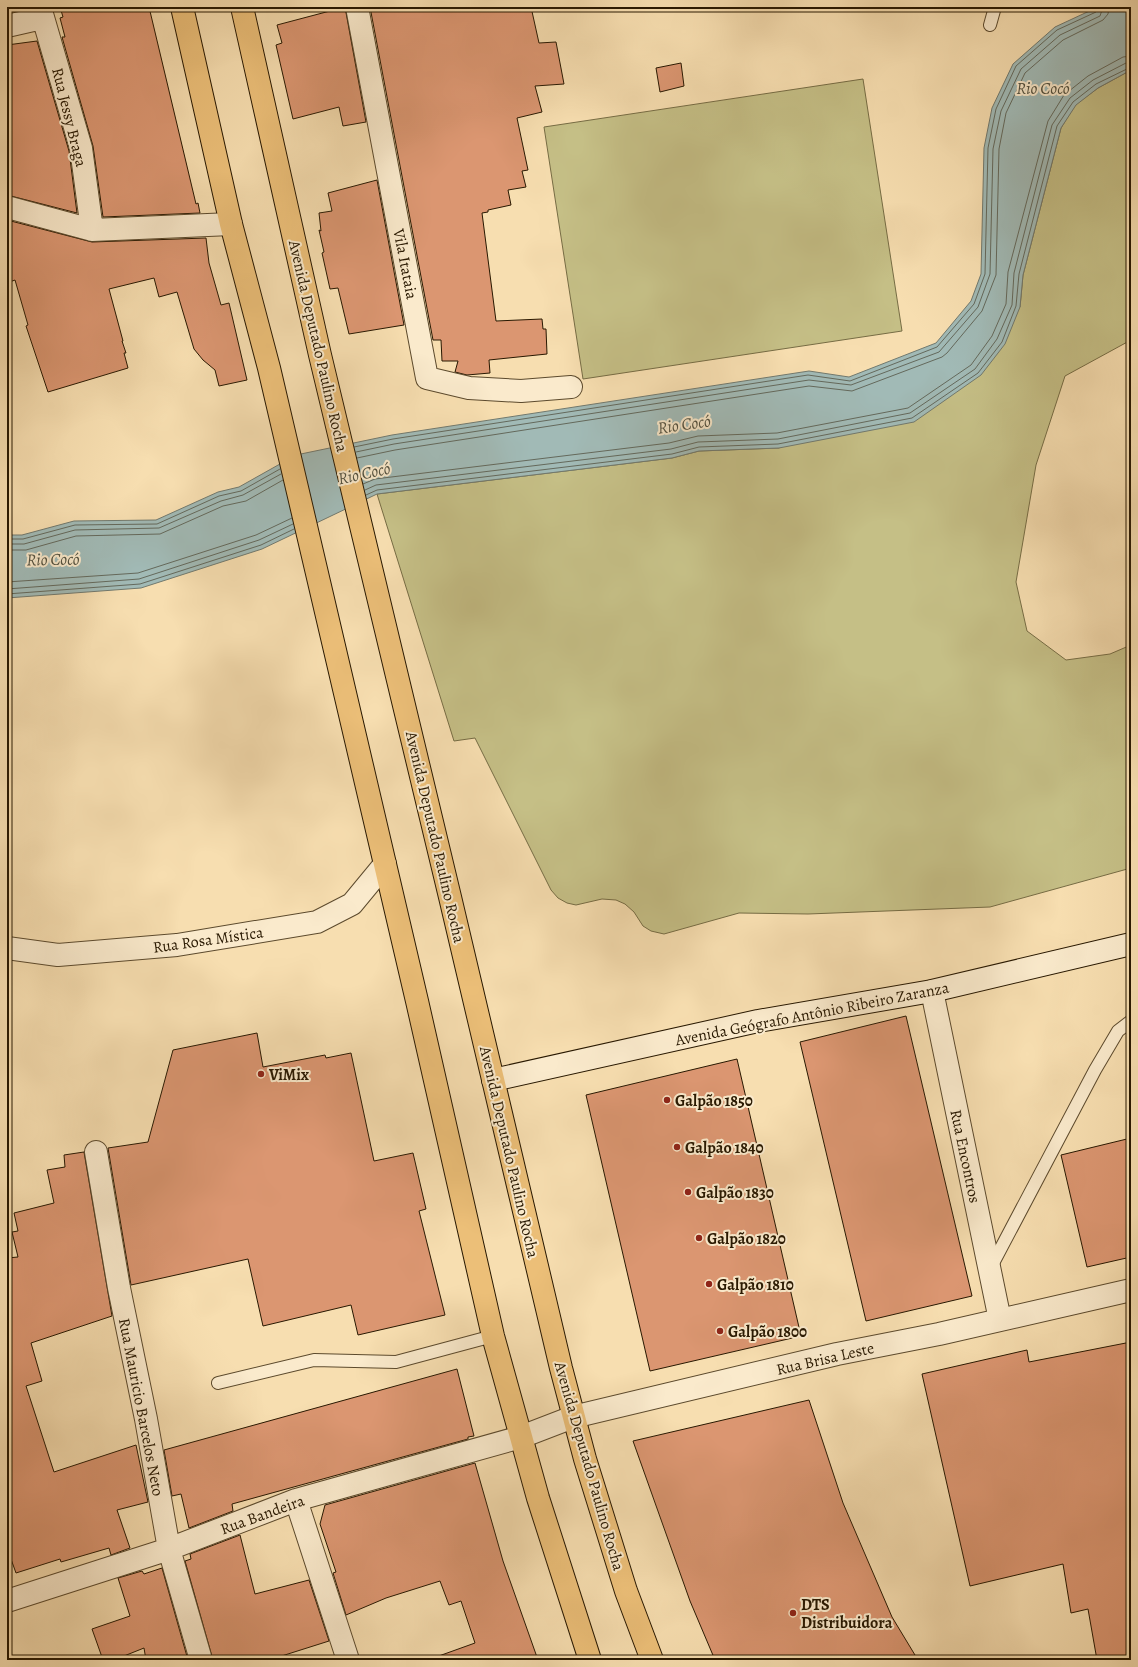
<svg xmlns="http://www.w3.org/2000/svg" width="1138" height="1667" font-family="Alegreya,serif">
  <rect width="100%" height="100%" fill="#f7deb0"/>
  <filter id="stains"><feTurbulence type="fractalNoise" baseFrequency=".005" numOctaves="4"/><feColorMatrix values="0 0 0 0 .2 0 0 0 0 .09 0 0 0 0 .02 0 0 0 .5 -.17"/></filter>
  <radialGradient id="worn" r=".72"><stop offset=".6" stop-color="#630" stop-opacity="0"/><stop offset="1" stop-color="#630" stop-opacity=".3"/></radialGradient>
  <!-- green -->
  <path fill="#c5bf86" stroke="#766c44" d="M 1131,70 L 1131,340 L 1065,376 L 1036,465 L 1016,582 L 1027,631 L 1066,660 L 1110,654 L 1131,645 L 1131,868 L 990,907 L 808,914 L 739,913 L 664,934 L 651,931 L 643,926 L 634,912 L 625,904 L 616,900 L 602,899 L 576,905 L 567,903 L 558,898 L 551,890 L 475,738 L 454,741 L 377,494 L 672,458 L 699,451 L 779,448 L 1020,307 L 1023,275 L 1061,128 L 1075,105 L 1098,88 Z
    M 863,79 L 902,331 L 583,379 L 544,127 Z"/>
  <!-- water -->
  <path fill="#a1bab6" stroke="#71796e" d="M 1098,7 L 1131,7 L 1131,70 L 1098,88 L 1076,105 L 1061,128 L 1023,275 L 1020,307 L 1005,344 L 981,375 L 914,422 L 779,448 L 699,451 L 672,458 L 377,494 L 262,549 L 141,588 L 7,598 L 7,535 L 22,535 L 74,521 L 156,520 L 218,492 L 239,487 L 296,455 L 392,435 L 809,371 L 849,377 L 936,343 L 971,301 L 981,274 L 984,148 L 992,108 L 1013,64 L 1055,27 Z"/>
  <g fill="none" stroke-linecap="round" stroke-linejoin="round">
    <!-- shore -->
    <path stroke="#64695c" stroke-width="1" d="M 354,447 L 393,439 L 808,375 L 850,381 L 937,347 L 974,304 L 985,274 L 988,148 L 996,109 L 1016,66 L 1057,30 L 1096,12 L 1098,7
      M 356,452 L 394,444 L 809,380 L 851,385 L 939,352 L 978,307 L 990,274 L 993,149 L 1001,111 L 1021,69 L 1060,35 L 1100,16 L 1103,7
      M 357,458 L 395,450 L 809,386 L 852,391 L 942,357 L 947,353 L 982,311 L 996,275 L 999,149 L 1006,113 L 1025,73 L 1063,40 L 1103,20 L 1108,14 L 1109,7
      M 363,484 L 375,479 L 669,443 L 698,436 L 777,433 L 908,408 L 971,365 L 992,336 L 1006,304 L 1008,272 L 1048,121 L 1064,95 L 1088,76 L 1123,57 L 1131,56
      M 365,490 L 376,485 L 671,449 L 698,442 L 778,439 L 910,413 L 975,369 L 997,339 L 1012,305 L 1014,273 L 1052,125 L 1070,98 L 1093,80 L 1126,63 L 1131,62
      M 366,495 L 377,490 L 672,454 L 699,447 L 778,444 L 912,418 L 978,373 L 1002,342 L 1016,306 L 1019,274 L 1057,126 L 1073,102 L 1096,84 L 1131,67
      M 7,539 L 23,539 L 75,525 L 157,524 L 219,496 L 241,491 L 280,469
      M 7,544 L 24,544 L 75,530 L 159,528 L 221,501 L 243,495 L 281,474
      M 7,550 L 26,550 L 76,536 L 160,534 L 223,506 L 246,501 L 283,480
      M 7,582 L 138,573 L 256,535 L 292,518
      M 7,589 L 139,579 L 259,540 L 293,524
      M 7,594 L 140,584 L 261,545 L 294,529"/>
  </g>
  <!-- building -->
  <path fill="#db9671" stroke="#281801" d="M 60,7 L 149,7 L 196,204 L 198,203 L 200,213 L 103,217 L 93,146 L 62,37 L 65,37 L 60,18 L 63,17 Z
    M 345,7 L 366,122 L 343,126 L 339,107 L 293,119 L 276,45 L 282,43 L 277,25 Z
    M 370,7 L 531,7 L 539,43 L 556,42 L 564,84 L 535,86 L 542,112 L 517,118 L 528,170 L 522,171 L 526,187 L 508,190 L 511,205 L 488,210 L 488,212 L 482,213 L 496,321 L 542,319 L 543,329 L 546,329 L 547,354 L 489,360 L 490,373 L 467,375 L 455,372 L 458,361 L 442,361 L 441,340 L 433,340 Z
    M 37,41 L 69,151 L 77,213 L 7,195 L 7,45 Z
    M 681,63 L 684,86 L 660,92 L 656,68 Z
    M 377,180 L 404,325 L 349,334 L 338,288 L 330,289 L 322,253 L 324,252 L 319,230 L 321,231 L 319,213 L 332,211 L 328,193 Z
    M 7,220 L 92,242 L 206,238 L 209,263 L 221,305 L 229,303 L 247,380 L 219,386 L 215,370 L 203,360 L 194,349 L 177,292 L 159,297 L 154,278 L 109,289 L 123,341 L 122,341 L 126,353 L 124,353 L 128,368 L 48,392 L 26,326 L 28,325 L 15,280 L 7,283 Z
    M 906,1016 L 972,1296 L 866,1321 L 800,1042 Z
    M 257,1033 L 263,1067 L 325,1055 L 326,1058 L 351,1053 L 374,1161 L 413,1153 L 426,1209 L 419,1211 L 445,1315 L 358,1335 L 351,1305 L 263,1326 L 248,1259 L 131,1285 L 108,1148 L 148,1142 L 173,1050 Z
    M 737,1059 L 801,1336 L 650,1371 L 586,1095 Z
    M 1131,1138 L 1131,1257 L 1087,1267 L 1061,1155 Z
    M 84,1152 L 112,1316 L 31,1343 L 42,1381 L 26,1386 L 54,1472 L 136,1445 L 148,1502 L 117,1510 L 130,1548 L 111,1555 L 109,1548 L 61,1562 L 60,1559 L 16,1573 L 7,1548 L 7,1258 L 18,1257 L 12,1232 L 18,1231 L 14,1213 L 54,1203 L 47,1170 L 65,1167 L 64,1155 Z
    M 1131,1342 L 1131,1660 L 1097,1660 L 1088,1609 L 1071,1613 L 1063,1564 L 970,1586 L 922,1374 L 1027,1350 L 1029,1362 Z
    M 457,1369 L 474,1436 L 468,1437 L 468,1439 L 232,1504 L 233,1511 L 189,1528 L 181,1494 L 172,1496 L 164,1450 Z
    M 809,1400 L 843,1503 L 892,1617 L 918,1660 L 715,1660 L 690,1601 L 633,1441 Z
    M 475,1463 L 503,1561 L 538,1660 L 437,1660 L 436,1657 L 475,1643 L 461,1601 L 449,1605 L 440,1581 L 386,1598 L 346,1615 L 333,1573 L 336,1572 L 320,1524 L 325,1505 Z
    M 240,1535 L 255,1594 L 309,1580 L 329,1641 L 269,1660 L 213,1660 L 185,1561 L 191,1559 L 190,1554 Z
    M 162,1568 L 188,1660 L 146,1660 L 144,1648 L 114,1660 L 103,1660 L 92,1629 L 130,1616 L 118,1578 L 142,1571 L 144,1574 Z"/>
  <g fill="none" stroke-linecap="round" stroke-linejoin="round">
    <defs>
      <path id="lane" d="M 990,25 L 995,7
        M 991,1267 L 1095,1070 L 1118,1031 L 1131,1021
        M 218,1383 L 314,1360 L 396,1362 L 493,1336"/>
      <path id="street" d="M 40,7 L 81,148 L 92,230
        M 357,7 L 427,378 L 469,388 L 521,391 L 571,387
        M 7,26 L 42,18
        M 7,207 L 92,230 L 231,224
        M 7,948 L 58,955 L 177,945 L 317,922 L 352,904 L 385,864
        M 932,991 L 1000,1320
        M 96,1152 L 119,1288 L 146,1419 L 169,1549 L 201,1660
        M 296,1500 L 348,1660
        M 7,1601 L 169,1549 L 296,1500 L 521,1437 L 573,1417 L 837,1354 L 939,1334 L 1131,1290"/>
      <path id="secondary" d="M 493,1080 L 758,1021 L 932,991 L 1131,944"/>
      <path id="primary" d="M 182,7 L 231,224 L 269,368 L 417,1001 L 493,1336 L 538,1498 L 590,1660
        M 242,7 L 320,355 L 450,897 L 561,1368 L 585,1459 L 626,1591 L 652,1660"/>
    </defs>
    <!-- lane casing -->
    <use href="#lane" stroke="#5c4a2d" stroke-width="14"/>
    <!-- street casing -->
    <use href="#street" stroke="#5c4a2d" stroke-width="24"/>
    <!-- secondary casing -->
    <use href="#secondary" stroke="#281801" stroke-width="24"/>
    <!-- primary casing -->
    <use href="#primary" stroke="#281801" stroke-width="24"/>
    <!-- lane -->
    <use href="#lane" stroke="#faeacc" stroke-width="12"/>
    <!-- street -->
    <use href="#street" stroke="#faeacc" stroke-width="22"/>
    <!-- secondary -->
    <use href="#secondary" stroke="#faeacc" stroke-width="22"/>
    <!-- primary -->
    <use href="#primary" stroke="#ecbf78" stroke-width="22"/>
  </g>
  <!-- markers -->
  <g fill="#8f2418" stroke="#faeacc" stroke-width="1.5">
    <circle cx="261" cy="1074" r="4"/>
    <circle cx="667" cy="1100" r="4"/>
    <circle cx="677" cy="1147" r="4"/>
    <circle cx="688" cy="1192" r="4"/>
    <circle cx="699" cy="1238" r="4"/>
    <circle cx="709" cy="1284" r="4"/>
    <circle cx="720" cy="1331" r="4"/>
    <circle cx="793" cy="1613" r="4"/>
  </g>
  <g text-anchor="middle" stroke-width="4" stroke-linejoin="round" paint-order="stroke">
    <!-- street labels -->
    <g font-size="16" fill="#281801" stroke="#faeacc">
      <text transform="translate(70 117) rotate(76)" y="6">Rua Jessy Braga</text>
      <text transform="translate(406 264) rotate(79)" y="6">Vila Itataia</text>
      <text transform="translate(319 346) rotate(77)" y="6">Avenida Deputado Paulino Rocha</text>
      <text transform="translate(436 837) rotate(77)" y="6">Avenida Deputado Paulino Rocha</text>
      <text transform="translate(208 939) rotate(-8)" y="6">Rua Rosa Mística</text>
      <text transform="translate(812 1013) rotate(-11)" y="6">Avenida Geógrafo Antônio Ribeiro Zaranza</text>
      <text transform="translate(510 1152) rotate(77)" y="6">Avenida Deputado Paulino Rocha</text>
      <text transform="translate(966 1156) rotate(78)" y="6">Rua Encontros</text>
      <text transform="translate(825 1358) rotate(-13)" y="6">Rua Brisa Leste</text>
      <text transform="translate(142 1407) rotate(79)" y="6">Rua Mauricio Barcelos Neto</text>
      <text transform="translate(590 1466) rotate(74)" y="6">Avenida Deputado Paulino Rocha</text>
      <text transform="translate(262 1514) rotate(-20)" y="6">Rua Bandeira</text>
    </g>
    <!-- poi labels -->
    <g font-size="16" font-weight="bold" fill="#281801" stroke="#faeacc" text-anchor="start">
      <text x="269" y="1080">ViMix</text>
      <text x="675" y="1106">Galpão 1850</text>
      <text x="685" y="1153">Galpão 1840</text>
      <text x="696" y="1198">Galpão 1830</text>
      <text x="707" y="1244">Galpão 1820</text>
      <text x="717" y="1290">Galpão 1810</text>
      <text x="728" y="1337">Galpão 1800</text>
      <text x="801" y="1610">DTS<tspan x="801" dy="18">Distribuidora</tspan></text>
    </g>
    <!-- water labels -->
    <g font-size="17" font-style="italic" fill="#525140" stroke="#faeacc">
      <text x="1043" y="94">Rio Cocó</text>
      <text transform="translate(684 424) rotate(-8)" y="6">Rio Cocó</text>
      <text transform="translate(364 473) rotate(-12)" y="6">Rio Cocó</text>
      <text transform="translate(53 559) rotate(-1)" y="6">Rio Cocó</text>
    </g>
  </g>
  <!-- margin -->
  <rect width="1138" height="1667" fill="none" stroke="#f7deb0" stroke-width="24"/>
  <rect x="8" y="8" width="1122" height="1651" fill="none" stroke="#281801" stroke-width="2"/>
  <rect x="12" y="12" width="1114" height="1643" fill="none" stroke="#281801"/>
  <rect width="100%" height="100%" filter="url(#stains)"/>
  <rect width="100%" height="100%" fill="url(#worn)"/>
</svg>
